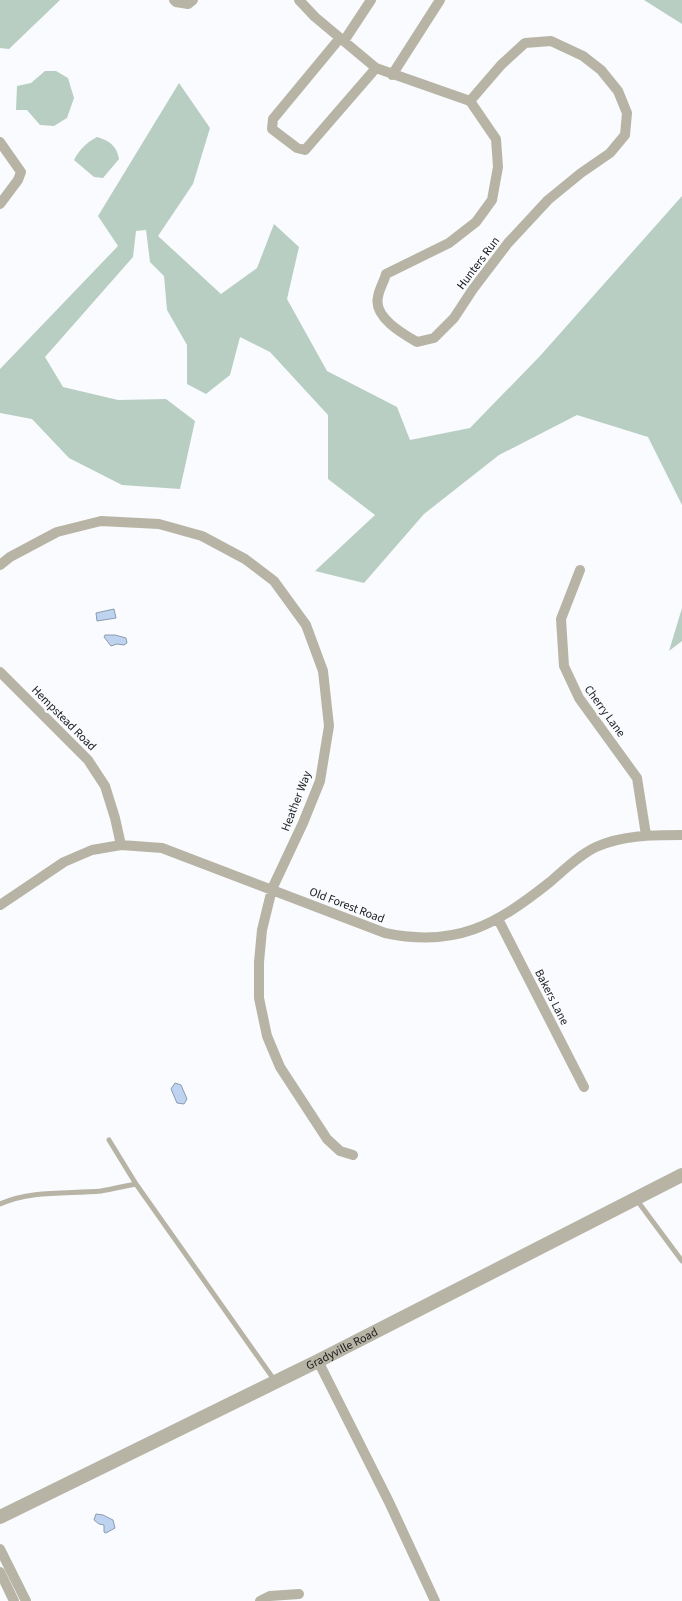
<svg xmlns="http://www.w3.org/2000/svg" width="682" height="1601" font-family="'Source Sans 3',sans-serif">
  <rect width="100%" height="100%" fill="#f9fbfe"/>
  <!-- green -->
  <path fill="#b8cec2" d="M 0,0 L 60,0 L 9,49 L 0,48 Z
    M 644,0 L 682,0 L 682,24 Z
    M 45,71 L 56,71 L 68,78 L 74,98 L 67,118 L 54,126 L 40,125 L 27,110 L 16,110 L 17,86 L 31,83 Z
    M 179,83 L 210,128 L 193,184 L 158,236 L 221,294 L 257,268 L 274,224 L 299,247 L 287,299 L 327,371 L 397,407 L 410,440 L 470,428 L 540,356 L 682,196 L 682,505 L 648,437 L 577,415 L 499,455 L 424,514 L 364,583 L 315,571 L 375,515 L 328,479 L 328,415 L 270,352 L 240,337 L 230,375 L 206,394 L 187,384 L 187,345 L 167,310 L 164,276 L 150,262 L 146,230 L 136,231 L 133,257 L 45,357 L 63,387 L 118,400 L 166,399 L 195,421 L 180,489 L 122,485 L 69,458 L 32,419 L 0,413 L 0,369 L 118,246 L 98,216 Z
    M 97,137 C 110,141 117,146 119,159 L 103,178 L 94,177 L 74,160 C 80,149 86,143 97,137 Z
    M 682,608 L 682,641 L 669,651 Z"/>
  <!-- water -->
  <path fill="#bdd3ef" stroke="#8c9cb0" d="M 114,609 L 116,618 L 97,621 L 96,613 Z
    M 105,635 L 115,635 L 126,638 L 127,643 L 124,645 L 117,644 L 111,646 L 104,637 Z
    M 175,1083 L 181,1085 L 187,1099 L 184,1104 L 177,1103 L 171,1089 Z
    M 96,1514 L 103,1515 L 113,1520 L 115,1528 L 106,1533 L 104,1532 L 104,1525 L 99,1524 L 94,1520 Z"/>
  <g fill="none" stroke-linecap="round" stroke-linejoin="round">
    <!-- service -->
    <path stroke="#b8b4a5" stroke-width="5" d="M 109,1140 L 136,1184 L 275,1381
      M 636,1199 L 682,1261
      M 0,1204 C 31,1190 68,1194 101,1191 C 113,1189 125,1186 136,1184"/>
    <!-- minor -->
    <path stroke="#b8b4a5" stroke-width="10" d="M 174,0 L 176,2 L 188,4 L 193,0
      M 299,0 L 315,17 L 376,68 L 470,101 L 496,139 L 498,167 L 492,200 L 476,222 L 449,243 L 386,274 C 384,282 379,289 378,297 C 373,317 403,334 417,342 L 434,338 L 454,318 L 473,289 L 508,243 L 548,200 L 581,173 L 610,153 L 625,135 L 627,113 L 618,91 L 601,70 L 583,56 L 551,41 L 525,43 L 501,65 L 470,101
      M 340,38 L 273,119 L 272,129 L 297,148 L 305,150 L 376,68
      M 344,41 L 371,0
      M 392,75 L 440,0
      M 0,142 L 21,172 L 18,180 L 0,204
      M 0,565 L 10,557 L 57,532 L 101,521 L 159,524 L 202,536 L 245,559 L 274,581 L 306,625 L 323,671 L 329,726 L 320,781 L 303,823 L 272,889 L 262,930 L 259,962 L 259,998 L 267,1036 L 280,1067 L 327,1139 L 340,1151 L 353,1155
      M 580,570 L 561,619 L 564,666 L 579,698 L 637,778 L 646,835
      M 0,672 L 88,760 L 105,786 L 115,818 L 121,845
      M 0,905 L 64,862 L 92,850 L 121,845 L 162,848 L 385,933 C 456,948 496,925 550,882 C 564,870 579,855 596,847 C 623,835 652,835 682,835
      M 498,919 L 584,1087
      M 318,1361 L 389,1502 L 435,1601
      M 0,1549 L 26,1601
      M 0,1572 L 14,1601
      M 260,1601 L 270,1596 L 299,1594"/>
    <!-- tertiary -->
    <path stroke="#b8b4a5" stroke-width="14" id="s1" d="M 0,1517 L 318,1361 L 682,1175"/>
  </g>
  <g text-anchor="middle" stroke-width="5" stroke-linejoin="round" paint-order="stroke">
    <!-- street labels -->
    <g font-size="12" fill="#181a1c" stroke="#f9fbfe">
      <text transform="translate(478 263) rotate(-53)" y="4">Hunters Run</text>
      <text transform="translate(605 711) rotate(54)" y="4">Cherry Lane</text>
      <text transform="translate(64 718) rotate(45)" y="4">Hempstead Road</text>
      <text transform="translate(296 801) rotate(-69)" y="4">Heather Way</text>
      <text transform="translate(347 905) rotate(21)" y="4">Old Forest Road</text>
      <text transform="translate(552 997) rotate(63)" y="4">Bakers Lane</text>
      <text dy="4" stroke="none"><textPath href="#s1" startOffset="381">Gradyville Road</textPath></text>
    </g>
  </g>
</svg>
